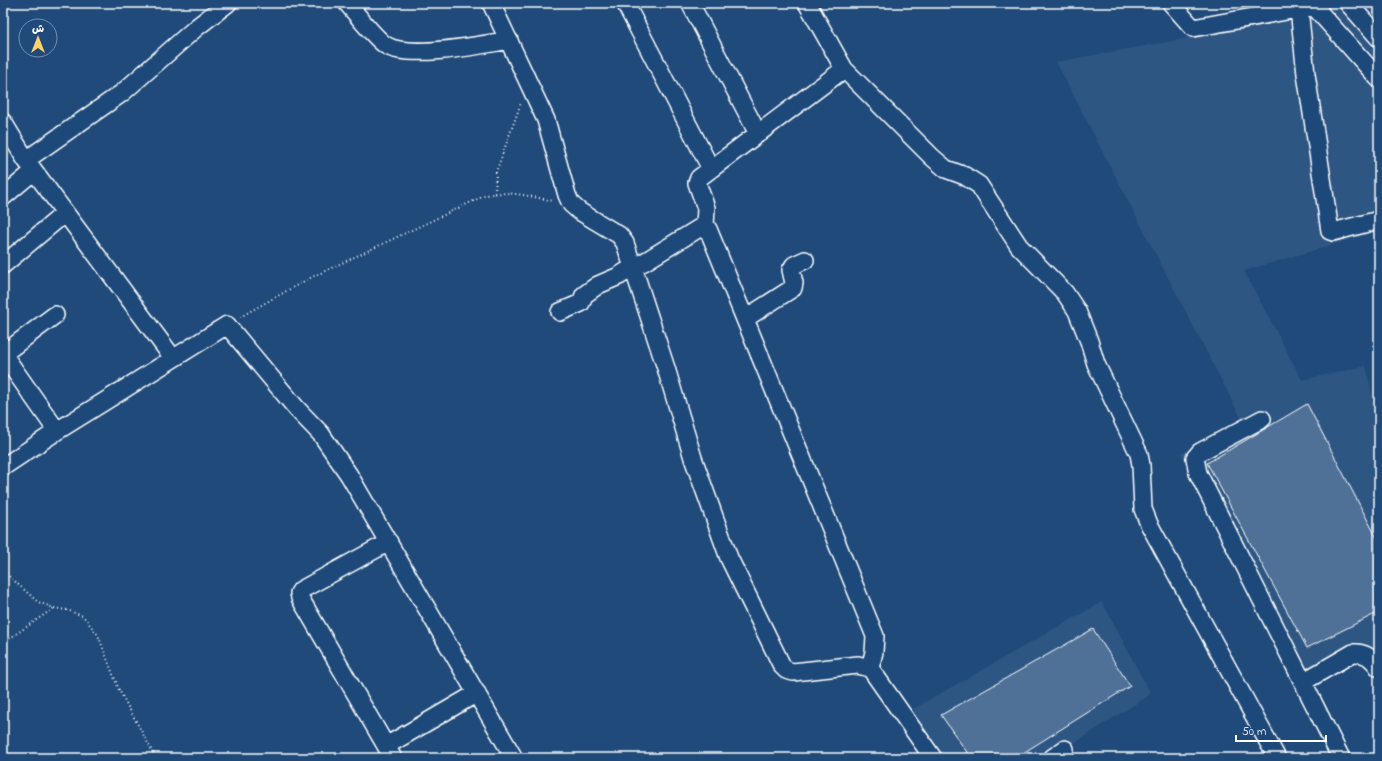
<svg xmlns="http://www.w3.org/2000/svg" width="1382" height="761" font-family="'Indie Flower','Playpen Sans Arabic',sans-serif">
  <rect width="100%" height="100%" fill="#1f4a7a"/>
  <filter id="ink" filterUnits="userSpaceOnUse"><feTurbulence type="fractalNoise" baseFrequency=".025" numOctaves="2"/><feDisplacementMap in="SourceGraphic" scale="8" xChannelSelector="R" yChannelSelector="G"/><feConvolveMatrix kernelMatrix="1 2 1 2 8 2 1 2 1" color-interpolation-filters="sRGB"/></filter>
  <g filter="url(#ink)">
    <!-- built -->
    <path fill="#2e5683" d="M 1309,3 L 1379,3 L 1379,231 L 1244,271 L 1302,380 L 1366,366 L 1379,428 L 1379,648 L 1298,696 L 1181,454 L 1242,420 L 1056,62 L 1293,19 Z
      M 1102,602 L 1151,694 L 1051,758 L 940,758 L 908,712 Z"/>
    <!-- building -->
    <path fill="#507197" stroke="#fff" d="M 1307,404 L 1379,542 L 1379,612 L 1307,648 L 1207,463 Z
      M 1093,629 L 1130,686 L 1015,758 L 971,758 L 941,715 Z"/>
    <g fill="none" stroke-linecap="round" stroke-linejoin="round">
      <defs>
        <path id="minor" d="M 347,3 C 356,13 376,40 387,46 C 410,59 481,45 509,40
          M 491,3 L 546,120 L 567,195 L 571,204 L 579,211 L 619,235 L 625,243 L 666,368 L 693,458 L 729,558 L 782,666 L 786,670 L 793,672 L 858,665 L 870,668 L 933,758
          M 625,3 L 711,169
          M 690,3 L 758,134
          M 807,3 L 844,69 L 932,157 L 946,169 L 965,176 L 979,185 L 1019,246 L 1065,293 L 1077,311 L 1089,341 L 1096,364 L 1139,454 L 1141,465 L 1143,509 L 1149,524 L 1277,758
          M 1171,3 L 1193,28 L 1314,6 L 1320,3
          M 1311,3 L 1379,79
          M 1348,3 L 1379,38
          M 1299,9 L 1306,74 L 1330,231 L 1333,232 L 1379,220
          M 3,122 L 26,160 L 173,358
          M 26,160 L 122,93 L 197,27 L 228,3
          M 3,197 L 34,171
          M 705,227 L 706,208 L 697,183 L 699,178 L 844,69
          M 3,265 L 65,213
          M 560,312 L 581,303 L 584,295 L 598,285 L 619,276 L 633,267 L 644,262 L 701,227 L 705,227 L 708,229 L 875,636 L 874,652 L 870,668
          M 746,318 L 793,288 L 794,283 L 791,270 L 794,265 L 805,260
          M 3,354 L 57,431
          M 3,354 L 55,315
          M 1262,419 L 1200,452 L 1195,458 L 1198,473 L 1341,758
          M 3,467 L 57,431 L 227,325 L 297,409 L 321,434 L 349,475 L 514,758
          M 389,542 L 301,590 L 299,593 L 300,598 L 393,758
          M 1303,682 L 1353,653 C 1365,652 1372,658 1379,668
          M 386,746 L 477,693
          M 1052,758 L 1065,749"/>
      </defs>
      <!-- minor casing -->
      <use href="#minor" stroke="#fff" stroke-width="20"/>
      <!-- path -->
      <path stroke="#fff" stroke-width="2" stroke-dasharray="1 3" stroke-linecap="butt" d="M 495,193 L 496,172 L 521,103
        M 240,317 L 308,279 L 484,196 C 507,189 531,197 554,201
        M 3,571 L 38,602 L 54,608 L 67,610 L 83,616 L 98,635 L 119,690 L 156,758
        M 3,643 L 54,608"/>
      <!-- minor -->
      <use href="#minor" stroke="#1f4a7a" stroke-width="17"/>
    </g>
  </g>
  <!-- margin -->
  <rect width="1382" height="761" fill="none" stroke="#1f4a7a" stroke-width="16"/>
  <rect x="8" y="8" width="1366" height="745" fill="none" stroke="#fff" stroke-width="1.5" filter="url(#ink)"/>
  <!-- north arrow -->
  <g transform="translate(38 38)"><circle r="19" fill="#1f4a7a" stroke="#7992af"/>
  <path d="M0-3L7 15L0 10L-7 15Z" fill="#ffd166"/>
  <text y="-6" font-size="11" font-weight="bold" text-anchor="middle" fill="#ffffff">ش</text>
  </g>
  <!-- scale -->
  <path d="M1236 735v6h90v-6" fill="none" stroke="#ffffff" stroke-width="2"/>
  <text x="1242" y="735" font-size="12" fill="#ffffff" stroke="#1f4a7a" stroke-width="3" paint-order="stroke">50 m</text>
</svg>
